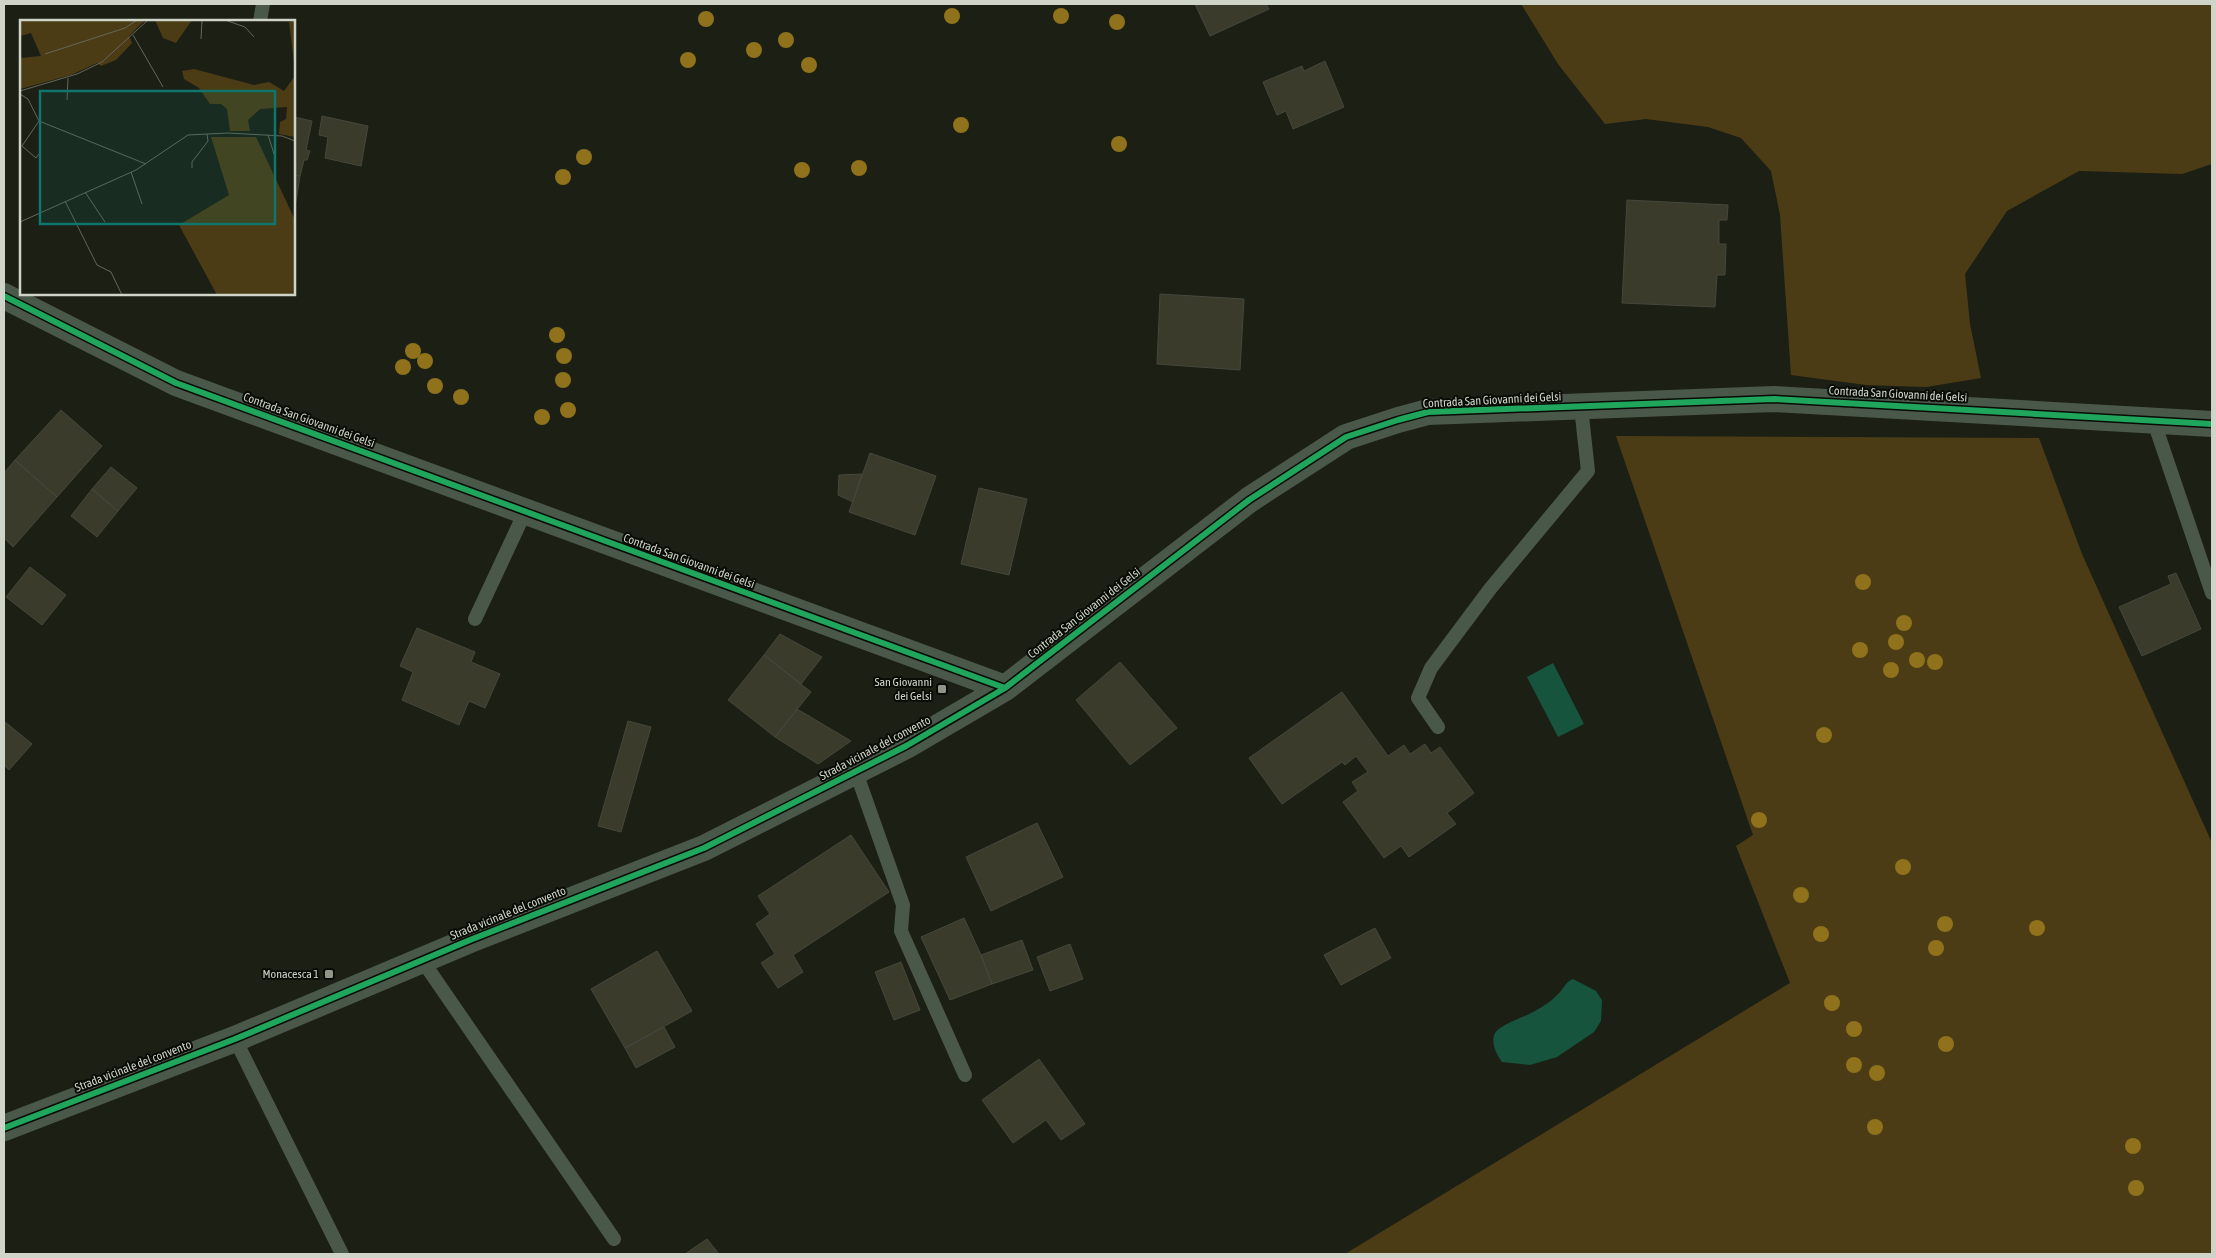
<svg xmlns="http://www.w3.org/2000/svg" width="2216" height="1258" font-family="'Asap Condensed',sans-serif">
  <rect width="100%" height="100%" fill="#1c1f14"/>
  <!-- green -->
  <path fill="#4c3c16" d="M 1521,4 L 2212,4 L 2212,164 L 2182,174 L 2079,171 L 2007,211 L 1965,274 L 1970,324 L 1981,378 L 1926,387 L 1866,385 L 1791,375 L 1780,215 L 1771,171 L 1741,138 L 1708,127 L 1646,119 L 1605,124 L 1558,64 Z
    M 1616,436 L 2039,438 L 2082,554 L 2212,843 L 2212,1254 L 1345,1254 L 1790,983 L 1736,846 L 1753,835 Z"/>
  <!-- water -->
  <path fill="#16543e" d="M 1553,663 L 1584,724 L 1558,737 L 1527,677 Z
    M 1573,979 L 1596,991 L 1602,1000 L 1601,1021 L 1594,1032 L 1557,1057 L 1530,1065 L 1502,1062 C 1497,1055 1490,1043 1495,1033 C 1501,1024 1525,1017 1535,1011 C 1543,1006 1551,1002 1557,995 C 1564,989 1564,983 1573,979 Z"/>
  <!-- building -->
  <path fill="#3a3b2b" stroke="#46473d" d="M 1195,4 L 1266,4 L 1269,9 L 1210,36 Z
    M 1325,61 L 1344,107 L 1293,129 L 1286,111 L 1277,115 L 1263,82 L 1302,66 L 1304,71 Z
    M 322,116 L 368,126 L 361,166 L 325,158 L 328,137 L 319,135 Z
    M 294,117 L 312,121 L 306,150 L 310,151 L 307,160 L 304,160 L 300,176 L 294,175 Z
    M 294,175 L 300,176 L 294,213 Z
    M 1627,200 L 1728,205 L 1727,220 L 1719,220 L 1719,244 L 1726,244 L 1725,275 L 1717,275 L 1715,307 L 1622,303 Z
    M 1160,294 L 1244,299 L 1240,370 L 1157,364 Z
    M 61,410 L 102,446 L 57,497 L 15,460 Z
    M 870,453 L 936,476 L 915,535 L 849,512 Z
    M 15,460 L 57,497 L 13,547 L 4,538 L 4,473 Z
    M 111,467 L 137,488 L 118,511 L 92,489 Z
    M 862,474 L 853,502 L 838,495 L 839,475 Z
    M 979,488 L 1027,499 L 1009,575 L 961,564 Z
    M 92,489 L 118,511 L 97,537 L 71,516 Z
    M 30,567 L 66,595 L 42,625 L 6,597 Z
    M 2176,573 L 2201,629 L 2142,656 L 2119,607 L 2171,584 L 2168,576 Z
    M 417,628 L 475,652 L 471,662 L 500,674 L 485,708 L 469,701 L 459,725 L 402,700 L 413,672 L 400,666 Z
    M 780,634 L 822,657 L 801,684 L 764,655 Z
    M 764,655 L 811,692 L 775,737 L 728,700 Z
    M 1120,662 L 1177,728 L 1130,765 L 1076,700 Z
    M 1342,692 L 1388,756 L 1404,745 L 1410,754 L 1425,744 L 1431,753 L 1440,747 L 1474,793 L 1447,813 L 1456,824 L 1409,857 L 1401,846 L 1384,858 L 1343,802 L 1358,791 L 1352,782 L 1368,772 L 1356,756 L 1345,765 L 1342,762 L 1282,804 L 1249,758 Z
    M 797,709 L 851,741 L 818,764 L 775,737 Z
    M 4,721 L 32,744 L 9,770 L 4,765 Z
    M 628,721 L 651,727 L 621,832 L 598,826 Z
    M 1037,823 L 1063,877 L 991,911 L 966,857 Z
    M 851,835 L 889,892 L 793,955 L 803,972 L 778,988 L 761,963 L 775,954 L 756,924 L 770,914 L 758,896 Z
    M 964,918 L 981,955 L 992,984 L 950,1000 L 921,937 Z
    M 1375,928 L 1391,958 L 1341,985 L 1324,955 Z
    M 1022,940 L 1033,970 L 992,984 L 981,955 Z
    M 1070,944 L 1083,979 L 1050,991 L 1037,957 Z
    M 657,951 L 692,1011 L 625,1048 L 591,989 Z
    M 901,962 L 920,1010 L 894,1020 L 875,972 Z
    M 664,1027 L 675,1047 L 636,1068 L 625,1048 Z
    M 1039,1059 L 1085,1124 L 1061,1140 L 1046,1120 L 1013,1143 L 982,1100 Z
    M 707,1239 L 719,1254 L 685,1254 Z"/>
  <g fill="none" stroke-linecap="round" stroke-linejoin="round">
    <!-- service -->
    <path stroke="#4a584a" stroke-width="14" d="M 260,21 L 263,4
      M 2153,419 L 2212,593
      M 475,619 L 525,512
      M 1438,727 L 1418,698 L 1431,668 L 1490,589 L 1588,471 L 1581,407
      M 856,772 L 903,905 L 901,931 L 965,1075
      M 422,960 L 614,1239
      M 235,1039 L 342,1254"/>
    <!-- minor -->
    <path stroke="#4a584a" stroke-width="26" d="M 4,296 L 176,383 L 1005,688
      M 4,1128 L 235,1039 L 470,940 L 704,848 L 906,746 L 1005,688 L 1249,500 L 1346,437 L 1398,420 L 1428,412 L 1774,399 L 2212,424"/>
    <defs>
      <path id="cycleway" d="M 4,296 L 176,383 L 1005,688
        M 4,1128 L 235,1039 L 470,940 L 704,848 L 906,746 L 1005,688 L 1249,500 L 1346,437 L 1398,420 L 1428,412 L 1774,399 L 2212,424"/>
    </defs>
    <!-- cycleway casing -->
    <use href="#cycleway" stroke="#090c05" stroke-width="9"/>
    <!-- cycleway -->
    <use href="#cycleway" stroke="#20a55d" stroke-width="6"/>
  </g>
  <!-- trees -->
  <g fill="#8f721b">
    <circle cx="952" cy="16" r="8"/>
    <circle cx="1061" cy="16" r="8"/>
    <circle cx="706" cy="19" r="8"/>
    <circle cx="1117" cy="22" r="8"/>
    <circle cx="786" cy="40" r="8"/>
    <circle cx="754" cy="50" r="8"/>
    <circle cx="688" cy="60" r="8"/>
    <circle cx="809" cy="65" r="8"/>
    <circle cx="961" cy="125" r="8"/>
    <circle cx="1119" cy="144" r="8"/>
    <circle cx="584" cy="157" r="8"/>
    <circle cx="859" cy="168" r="8"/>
    <circle cx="802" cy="170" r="8"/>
    <circle cx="563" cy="177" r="8"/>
    <circle cx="557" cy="335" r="8"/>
    <circle cx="413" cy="351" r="8"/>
    <circle cx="564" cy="356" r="8"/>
    <circle cx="425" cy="361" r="8"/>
    <circle cx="403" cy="367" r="8"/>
    <circle cx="563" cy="380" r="8"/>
    <circle cx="435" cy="386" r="8"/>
    <circle cx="461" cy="397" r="8"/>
    <circle cx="568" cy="410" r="8"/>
    <circle cx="542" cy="417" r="8"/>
    <circle cx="1863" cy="582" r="8"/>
    <circle cx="1904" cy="623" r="8"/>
    <circle cx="1896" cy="642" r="8"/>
    <circle cx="1860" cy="650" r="8"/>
    <circle cx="1917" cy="660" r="8"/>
    <circle cx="1935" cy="662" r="8"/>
    <circle cx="1891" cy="670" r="8"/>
    <circle cx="1824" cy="735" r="8"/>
    <circle cx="1759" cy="820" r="8"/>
    <circle cx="1903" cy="867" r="8"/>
    <circle cx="1801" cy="895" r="8"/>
    <circle cx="1945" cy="924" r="8"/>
    <circle cx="2037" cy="928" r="8"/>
    <circle cx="1821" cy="934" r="8"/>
    <circle cx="1936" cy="948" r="8"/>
    <circle cx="1832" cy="1003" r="8"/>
    <circle cx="1854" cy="1029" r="8"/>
    <circle cx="1946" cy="1044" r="8"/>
    <circle cx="1854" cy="1065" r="8"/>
    <circle cx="1877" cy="1073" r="8"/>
    <circle cx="1875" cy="1127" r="8"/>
    <circle cx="2133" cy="1146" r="8"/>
    <circle cx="2136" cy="1188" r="8"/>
  </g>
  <!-- markers -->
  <g fill="#909588" stroke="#090c05" stroke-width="2">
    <rect x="937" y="684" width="10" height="10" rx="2.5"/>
    <rect x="324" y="969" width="10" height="10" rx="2.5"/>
  </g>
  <g text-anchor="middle" stroke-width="4" stroke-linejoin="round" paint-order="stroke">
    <!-- street labels -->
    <g font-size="12" fill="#ced4c7" stroke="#090c05">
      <text transform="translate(1898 394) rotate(3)" y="4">Contrada San Giovanni dei Gelsi</text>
      <text transform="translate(1492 400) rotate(-3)" y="4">Contrada San Giovanni dei Gelsi</text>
      <text transform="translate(309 420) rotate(20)" y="4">Contrada San Giovanni dei Gelsi</text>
      <text transform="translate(689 561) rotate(20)" y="4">Contrada San Giovanni dei Gelsi</text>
      <text transform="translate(1084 613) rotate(-38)" y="4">Contrada San Giovanni dei Gelsi</text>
      <text transform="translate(875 748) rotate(-28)" y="4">Strada vicinale del convento</text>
      <text transform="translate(508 913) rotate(-22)" y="4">Strada vicinale del convento</text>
      <text transform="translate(133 1066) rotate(-21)" y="4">Strada vicinale del convento</text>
    </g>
    <!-- poi labels -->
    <g font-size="12" fill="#ced4c7" stroke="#090c05" text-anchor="end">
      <text x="932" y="686">San Giovanni<tspan x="932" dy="14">dei Gelsi</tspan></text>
      <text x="319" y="978">Monacesca 1</text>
    </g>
  </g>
  <!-- overview -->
  <g transform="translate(20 20)">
    <rect width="275" height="275" fill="#1c1f14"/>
    <path d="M 0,0 L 125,0 L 109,16 L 112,23 L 96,40 L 81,46 L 77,43 L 51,55 L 0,69 L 0,38 L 21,36 L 11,13 L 0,16 ZM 135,0 L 172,0 L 156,23 L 143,18 ZM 275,0 L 275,50 L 269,2 ZM 174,49 L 234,65 L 249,62 L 264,71 L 275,56 L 275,117 L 259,114 L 260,102 L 266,99 L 267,87 L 240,89 L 228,100 L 230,111 L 210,111 L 207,89 L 201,84 L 190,84 L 179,68 L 164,59 L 162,51 ZM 191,117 L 236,117 L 275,200 L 275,275 L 197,275 L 159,205 L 209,175 Z" fill="#4c3c16"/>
    <path fill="none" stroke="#63675c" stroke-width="1" d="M 205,0 L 225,7 L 234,17M 113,15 L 143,67M 181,19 L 182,0M 25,34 L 105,8 L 117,0M 0,71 L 57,54 L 82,42 L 128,0M 0,74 L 8,79 L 19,101 L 126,144M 47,80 L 48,58M 19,101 L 2,126 L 16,138 L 19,134M 248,115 L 255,137M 172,148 L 172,142 L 188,121 L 187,114M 111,152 L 122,184M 65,172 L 85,202M 45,181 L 77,245 L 91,252 L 102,275M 0,202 L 116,150 L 168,115 L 208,113 L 262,116 L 275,121"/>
    <path fill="#0f766e" fill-opacity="0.15" stroke="#0f766e" stroke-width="2.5" d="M 20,71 L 255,71 L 255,204 L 20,204 Z"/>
    <rect width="275" height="275" fill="none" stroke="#ced4c7" stroke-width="2.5"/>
  </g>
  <!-- border -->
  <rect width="2216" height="1258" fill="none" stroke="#ced4c7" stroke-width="10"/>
</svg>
